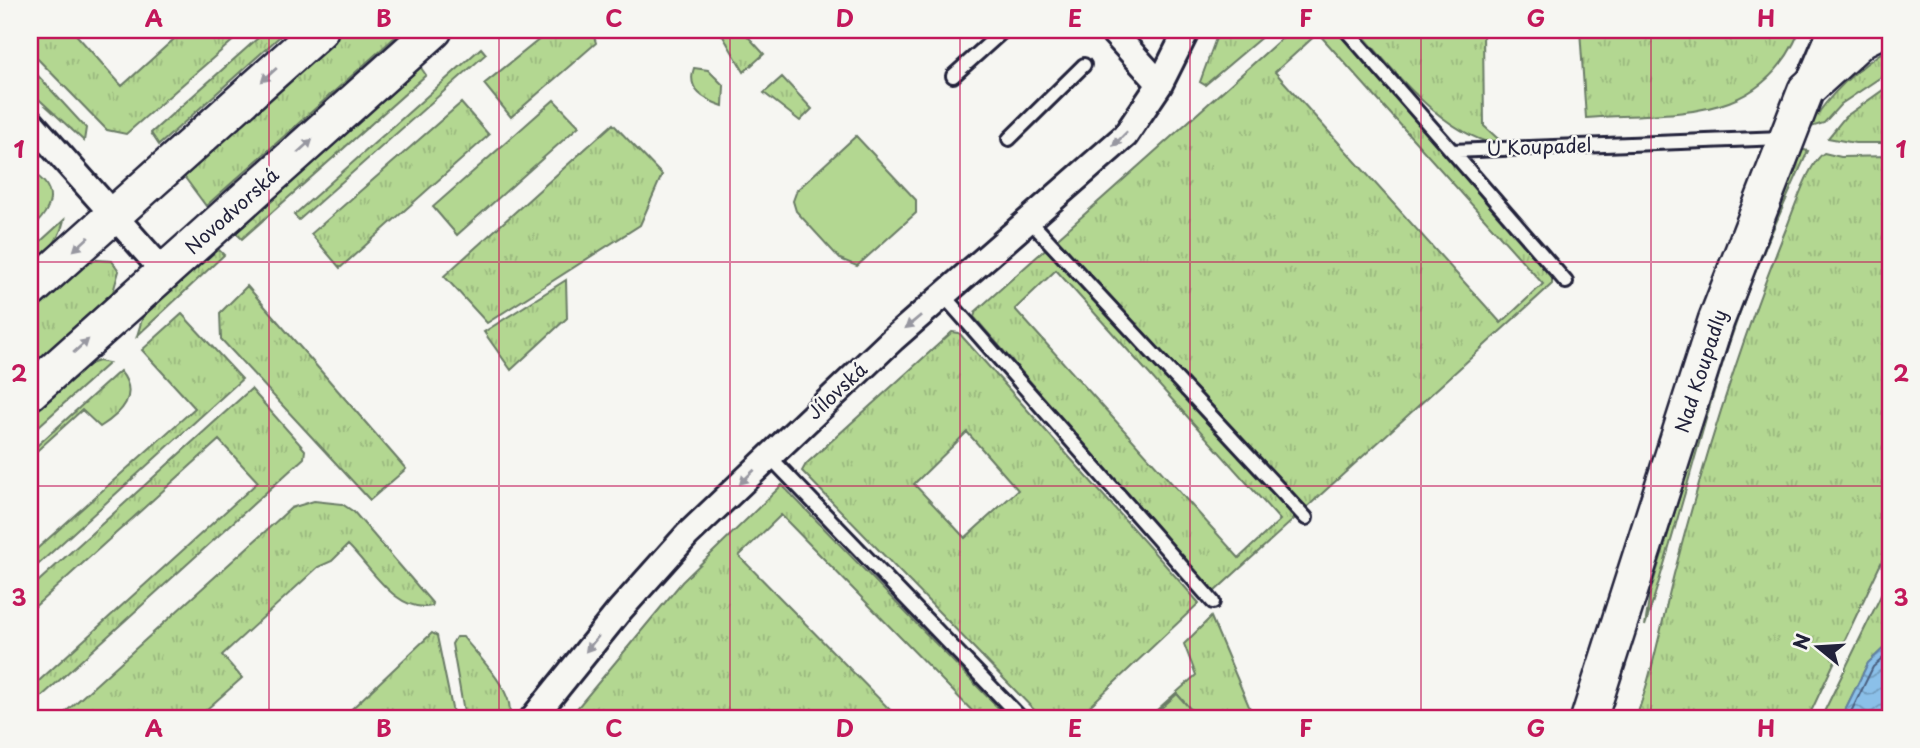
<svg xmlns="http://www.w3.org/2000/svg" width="1920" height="748" font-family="'Playpen Sans',sans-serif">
  <defs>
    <pattern id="grass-tufts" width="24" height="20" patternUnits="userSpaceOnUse" patternTransform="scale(1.75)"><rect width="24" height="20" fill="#b3d791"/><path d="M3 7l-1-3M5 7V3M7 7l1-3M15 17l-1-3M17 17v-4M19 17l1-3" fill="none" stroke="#9ab87e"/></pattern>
    <pattern id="water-waves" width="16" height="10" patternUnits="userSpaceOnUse" patternTransform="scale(1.75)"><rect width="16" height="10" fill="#8bc0e9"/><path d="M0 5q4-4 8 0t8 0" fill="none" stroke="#719cbe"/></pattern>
  </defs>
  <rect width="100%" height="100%" fill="#f6f6f2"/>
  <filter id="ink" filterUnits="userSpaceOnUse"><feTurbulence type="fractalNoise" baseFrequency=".0143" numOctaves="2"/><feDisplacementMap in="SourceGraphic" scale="14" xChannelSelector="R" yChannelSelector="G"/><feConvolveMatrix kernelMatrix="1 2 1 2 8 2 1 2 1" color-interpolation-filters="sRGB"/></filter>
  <g filter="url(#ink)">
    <!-- grass -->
    <path fill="url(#grass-tufts)" stroke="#6a7c66" stroke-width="2" fill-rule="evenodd" d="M 30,30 L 72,30 L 122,86 L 184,30 L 245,30 L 126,134 L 107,130 L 30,51 Z
      M 267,30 L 287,30 L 159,145 L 151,133 Z
      M 344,30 L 403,30 L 206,206 L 183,175 Z
      M 551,30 L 592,30 L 596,43 L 511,117 L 484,84 Z
      M 724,30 L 742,30 L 764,54 L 744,72 L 721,33 Z
      M 1219,30 L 1270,30 L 1205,85 L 1200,82 Z
      M 1291,30 L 1336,30 L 1552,274 L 1552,284 L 1214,592 L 974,317 L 976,311 ZM 1318,33 L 1543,284 L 1501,323 L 1275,72 ZM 1056,270 L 1280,520 L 1239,558 L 1015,309 Z
      M 1358,30 L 1483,30 L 1484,126 L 1507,147 C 1443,137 1398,75 1358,30 Z
      M 1580,30 L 1800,30 C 1760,126 1674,111 1586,118 Z
      M 1890,47 L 1890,71 L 1841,104 L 1824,123 L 1808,128 C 1830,93 1856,69 1890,47 Z
      M 481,48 L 486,54 L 299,220 L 294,215 Z
      M 419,65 L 426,75 L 242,239 L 235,232 Z
      M 30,67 L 86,128 L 84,141 L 30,91 Z
      M 694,68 L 708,70 L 724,86 L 723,106 C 705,100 686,90 694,68 Z
      M 782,77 L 812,109 L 800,121 L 764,93 Z
      M 1890,85 L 1890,143 L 1855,143 L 1828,138 L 1845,117 Z
      M 461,103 L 489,135 L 340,268 L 311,234 Z
      M 613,124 L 662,175 L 640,225 L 487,323 L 444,276 Z
      M 1800,149 L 1808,151 C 1775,223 1742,298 1719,375 C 1694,458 1672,543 1645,626 L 1650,593 L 1722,357 Z
      M 1824,153 L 1841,157 L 1890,156 L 1890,544 L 1808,718 L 1636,718 C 1653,671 1662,622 1674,574 C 1705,455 1742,337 1788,224 C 1795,206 1809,163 1824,153 Z
      M 30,171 C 61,189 52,210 30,230 Z
      M 64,220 C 59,242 46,254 30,267 L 30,251 Z
      M 217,248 L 224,255 L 137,336 L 143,316 Z
      M 96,260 L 112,261 L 119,271 L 113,292 L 30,368 L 30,314 L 83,266 Z
      M 566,280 L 567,318 L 511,370 L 484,332 Z
      M 247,286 L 406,469 L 370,500 L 221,339 L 220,313 Z
      M 182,314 L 242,379 L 30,572 L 30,555 L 195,408 L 142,350 Z
      M 952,332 L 959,333 L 1199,603 L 1077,718 L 1042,718 L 802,471 L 806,464 ZM 967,432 L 1018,490 L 965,538 L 914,484 Z
      M 98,361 L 109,363 L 30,434 L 30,415 L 84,366 Z
      M 120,371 C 140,395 122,413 100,427 L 82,410 L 30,457 L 30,452 Z
      M 251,389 L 305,450 L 304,458 L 30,707 L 30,689 L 258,482 L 219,440 L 30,611 L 30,589 Z
      M 782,485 L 1008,718 L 979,718 L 781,515 L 739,556 L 898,718 L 569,718 L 682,582 Z
      M 314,501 L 342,504 L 354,512 L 433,604 L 432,606 C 396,614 371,567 348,545 L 332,561 L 318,567 L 222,655 L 242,678 L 197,718 L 59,718 L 291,508 Z
      M 1890,577 L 1890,642 L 1868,663 L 1841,718 L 1821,718 Z
      M 1211,617 L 1254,718 L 1198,718 L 1177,694 L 1148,718 L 1196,675 L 1184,644 Z
      M 432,633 L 437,636 L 454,718 L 342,718 Z
      M 456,637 L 463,637 C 478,656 519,696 508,718 L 465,718 L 452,644 Z"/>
    <!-- park -->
    <path fill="#b3d791" stroke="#6a7c66" stroke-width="2" d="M 554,100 L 579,126 L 457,235 L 433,207 Z
      M 856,136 L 916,200 L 916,213 L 857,266 L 840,259 L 796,211 L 793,201 L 797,190 Z
      M 1177,694 L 1198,718 L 1150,718 Z"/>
    <!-- water -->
    <path fill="url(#water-waves)" stroke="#6181a3" stroke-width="2" d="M 1890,642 L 1890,718 L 1841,718 L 1868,663 Z"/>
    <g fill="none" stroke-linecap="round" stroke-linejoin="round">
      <!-- shore -->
      <path stroke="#4c6181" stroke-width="2" d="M 1848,718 L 1873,667 L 1890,652"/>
      <defs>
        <path id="lane" d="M 1346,30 L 1452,151 L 1782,138
          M 953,76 L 1004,30
          M 1009,139 L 1084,65
          M 1452,151 L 1566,282
          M 1030,221 L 1306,518
          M 944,296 L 1213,602
          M 769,456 L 1021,718"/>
        <path id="street" d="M 1111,30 L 1160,84
          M 1809,82 L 1831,30
          M 30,121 L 164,272
          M 533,718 L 620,610 L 687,535 L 893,339 L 1125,136 L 1160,84 L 1187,30"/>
        <path id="secondary" d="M 30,290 L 320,30
          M 30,392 L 434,30
          M 1589,718 L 1716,321 L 1806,90 L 1862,39 L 1880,30"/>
      </defs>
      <!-- lane casing -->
      <use href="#lane" stroke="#22223b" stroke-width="18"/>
      <!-- street casing -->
      <use href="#street" stroke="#22223b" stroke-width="30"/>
      <!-- secondary casing -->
      <use href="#secondary" stroke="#22223b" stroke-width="40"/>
      <!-- lane -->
      <use href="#lane" stroke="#f6f6f2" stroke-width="12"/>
      <!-- street -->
      <use href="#street" stroke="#f6f6f2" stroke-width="24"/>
      <!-- secondary -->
      <use href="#secondary" stroke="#f6f6f2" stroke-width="35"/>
    </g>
    <!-- one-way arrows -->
    <defs><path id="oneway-solid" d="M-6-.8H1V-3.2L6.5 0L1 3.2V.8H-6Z" transform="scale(1.75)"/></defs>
    <g fill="#9797a0">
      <use href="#oneway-solid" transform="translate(269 75) rotate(138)"/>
      <use href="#oneway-solid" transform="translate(1120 139) rotate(135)"/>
      <use href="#oneway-solid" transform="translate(305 146) rotate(-42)"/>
      <use href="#oneway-solid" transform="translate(81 244) rotate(138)"/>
      <use href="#oneway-solid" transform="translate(913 322) rotate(140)"/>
      <use href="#oneway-solid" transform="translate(81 346) rotate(-42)"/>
      <use href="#oneway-solid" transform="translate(747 477) rotate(136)"/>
      <use href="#oneway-solid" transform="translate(592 644) rotate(129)"/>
    </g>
  </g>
  <!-- grid -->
  <path fill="none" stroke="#c2185b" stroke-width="2" stroke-opacity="0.55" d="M 269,30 L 269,718M 499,30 L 499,718M 730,30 L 730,718M 960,30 L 960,718M 1190,30 L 1190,718M 1421,30 L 1421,718M 1651,30 L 1651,718M 30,262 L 1890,262M 30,486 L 1890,486"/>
  <g text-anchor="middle" stroke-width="5" stroke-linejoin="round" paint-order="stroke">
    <!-- street labels -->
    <g font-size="19" fill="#22223b" stroke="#f6f6f2">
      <text transform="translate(1539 147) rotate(-2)" y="7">U Koupadel</text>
      <text transform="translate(232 211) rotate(-42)" y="7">Novodvorská</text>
      <text transform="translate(1701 371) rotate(-72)" y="7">Nad Koupadly</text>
      <text transform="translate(837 391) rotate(-43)" y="7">Jílovská</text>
    </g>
  </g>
  <!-- margin -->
  <rect width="1920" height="748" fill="none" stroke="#f6f6f2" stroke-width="77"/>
  <!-- north arrow -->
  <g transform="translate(1818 647) rotate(288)" stroke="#f6f6f2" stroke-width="5" paint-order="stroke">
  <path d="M0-5L12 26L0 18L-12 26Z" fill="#22223b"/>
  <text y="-10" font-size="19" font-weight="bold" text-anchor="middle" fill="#22223b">N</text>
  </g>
  <rect x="38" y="38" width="1844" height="672" fill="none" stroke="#c2185b" stroke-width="2.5"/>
  <g font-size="23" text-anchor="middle" font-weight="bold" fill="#c2185b">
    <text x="154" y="27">A</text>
    <text x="384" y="27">B</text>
    <text x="614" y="27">C</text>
    <text x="845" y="27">D</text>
    <text x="1075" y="27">E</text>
    <text x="1306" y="27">F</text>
    <text x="1536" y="27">G</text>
    <text x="1766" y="27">H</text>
    <text x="19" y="158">1</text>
    <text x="1901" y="158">1</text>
    <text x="19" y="382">2</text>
    <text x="1901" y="382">2</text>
    <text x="19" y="606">3</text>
    <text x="1901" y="606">3</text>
    <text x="154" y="737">A</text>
    <text x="384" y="737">B</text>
    <text x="614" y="737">C</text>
    <text x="845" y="737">D</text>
    <text x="1075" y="737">E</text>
    <text x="1306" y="737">F</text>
    <text x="1536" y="737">G</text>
    <text x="1766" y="737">H</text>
  </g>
</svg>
